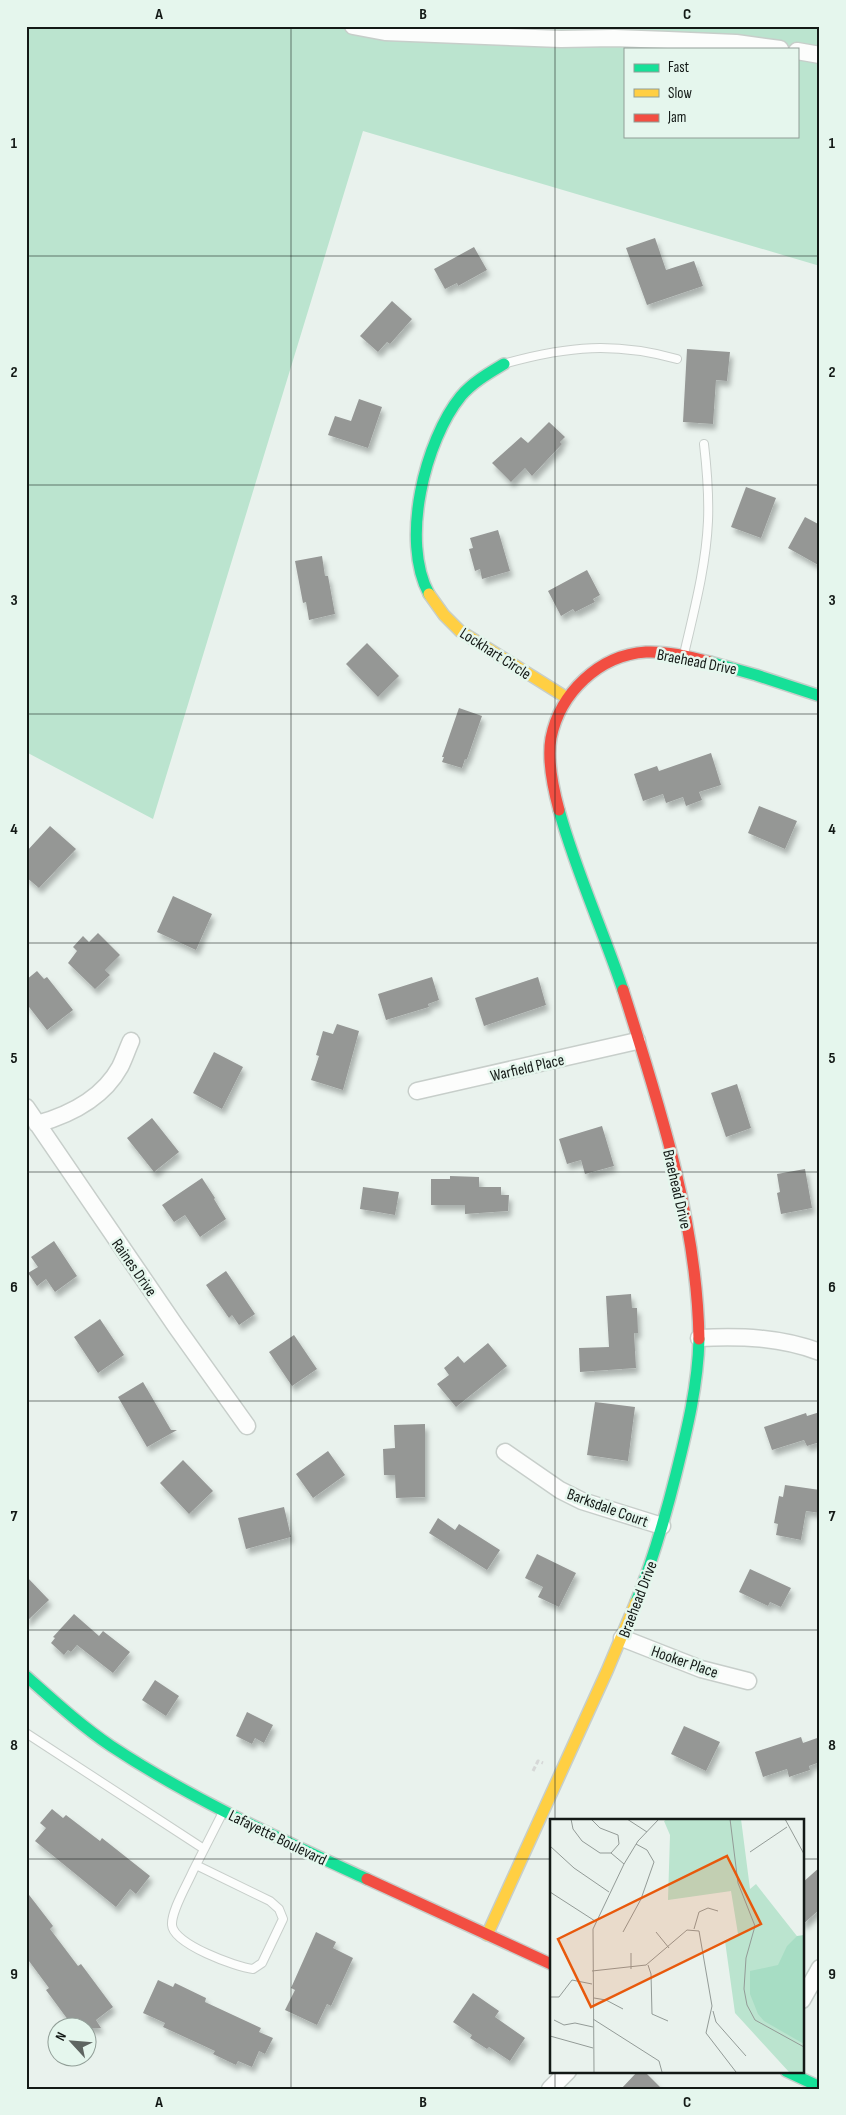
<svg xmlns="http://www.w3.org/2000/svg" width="846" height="2115" font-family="'Sofia Sans Condensed',sans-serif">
  <defs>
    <filter id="shadow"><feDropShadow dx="3" dy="5.5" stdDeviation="2.5" flood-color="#0004"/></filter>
  </defs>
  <rect width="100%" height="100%" fill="#e9f2ed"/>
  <!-- green -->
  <path fill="#bbe4cf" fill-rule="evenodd" d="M 26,26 L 820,26 L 820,266 L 363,131 L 153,819 L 26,752 ZM 625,49 L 797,49 L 797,136 L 625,136 Z"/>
  <!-- building -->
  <path fill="#959795" filter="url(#shadow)" d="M 655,238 L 666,270 L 694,261 L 703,286 L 647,305 L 626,248 Z
    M 474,247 L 487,270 L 458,286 L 457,283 L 445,289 L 434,269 Z
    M 392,301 L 412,319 L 390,344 L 387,342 L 378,352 L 360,336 Z
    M 687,349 L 730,352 L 727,381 L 716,380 L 713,424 L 683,422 Z
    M 359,399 L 382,407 L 368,448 L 328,435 L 335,416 L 351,421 Z
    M 549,422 L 565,437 L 560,442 L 562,444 L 532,476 L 525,468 L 511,482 L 492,463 L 521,437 L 528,443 Z
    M 746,487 L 776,498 L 761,538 L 731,527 Z
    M 805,517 L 820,525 L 820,566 L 788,548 Z
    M 498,530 L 510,571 L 482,579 L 480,569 L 475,571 L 469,549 L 473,548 L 470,538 Z
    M 322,556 L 325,576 L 328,576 L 335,614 L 309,620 L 306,602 L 303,603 L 295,561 Z
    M 587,570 L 600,595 L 593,599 L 595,602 L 575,612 L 573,609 L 561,616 L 548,591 Z
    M 367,643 L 399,676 L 378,697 L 346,664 Z
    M 459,708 L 482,716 L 467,759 L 465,759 L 462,768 L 442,762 L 444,757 L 442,757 Z
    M 711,753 L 721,785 L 699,792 L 702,800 L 686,806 L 683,797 L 666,803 L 663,794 L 643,801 L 634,774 L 657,766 L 659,771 Z
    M 759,806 L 797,821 L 785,849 L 748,833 Z
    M 50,826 L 76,849 L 39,888 L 26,877 L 26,852 Z
    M 173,896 L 212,914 L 196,950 L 157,932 Z
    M 98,933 L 120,955 L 105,970 L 110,975 L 95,989 L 68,963 L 77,951 L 73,947 L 83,936 L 89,942 Z
    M 37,971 L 44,979 L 47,977 L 73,1010 L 47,1030 L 26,1003 L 26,980 Z
    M 432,977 L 439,1000 L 428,1004 L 429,1007 L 386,1020 L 378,994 Z
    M 538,977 L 546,1005 L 484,1026 L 475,998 Z
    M 337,1024 L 359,1031 L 343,1090 L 311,1080 L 319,1056 L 316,1055 L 323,1031 L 333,1034 Z
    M 214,1052 L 243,1067 L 222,1109 L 193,1093 Z
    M 737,1084 L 751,1128 L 726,1137 L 711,1093 Z
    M 152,1118 L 179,1152 L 154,1172 L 127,1138 Z
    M 602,1126 L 614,1166 L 585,1174 L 581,1160 L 567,1164 L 559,1139 Z
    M 805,1169 L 812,1208 L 781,1214 L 777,1193 L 780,1192 L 777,1174 Z
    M 450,1176 L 479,1177 L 479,1187 L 501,1187 L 501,1195 L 509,1195 L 508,1211 L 465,1214 L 465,1205 L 431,1205 L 431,1179 L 450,1179 Z
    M 202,1178 L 215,1198 L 214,1199 L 226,1219 L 200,1237 L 185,1215 L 174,1222 L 162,1205 Z
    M 363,1187 L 399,1192 L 395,1215 L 360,1209 Z
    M 54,1241 L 77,1276 L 55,1292 L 46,1279 L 37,1286 L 28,1273 L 38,1267 L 31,1257 Z
    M 226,1271 L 255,1314 L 239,1325 L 232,1315 L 229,1318 L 206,1285 Z
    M 631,1294 L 632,1308 L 637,1308 L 638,1333 L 634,1333 L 636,1368 L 580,1372 L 579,1348 L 609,1347 L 606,1296 Z
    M 100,1319 L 124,1355 L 98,1373 L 74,1337 Z
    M 294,1335 L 317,1369 L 292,1386 L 269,1352 Z
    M 488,1343 L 507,1366 L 456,1407 L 437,1384 L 449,1375 L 444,1368 L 458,1356 L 464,1363 Z
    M 143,1382 L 171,1430 L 177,1430 L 147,1447 L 118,1397 Z
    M 595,1402 L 635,1407 L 628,1461 L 587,1455 Z
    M 820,1412 L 820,1442 L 807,1446 L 804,1440 L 772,1450 L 764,1427 L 806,1413 L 807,1416 Z
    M 425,1424 L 425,1497 L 396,1498 L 395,1475 L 384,1475 L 383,1449 L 395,1448 L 394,1425 Z
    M 328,1451 L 345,1475 L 313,1498 L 296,1474 Z
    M 183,1460 L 213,1491 L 189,1514 L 160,1483 Z
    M 785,1485 L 820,1490 L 820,1513 L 806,1511 L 801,1540 L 776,1535 L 778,1524 L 774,1523 L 779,1496 L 783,1497 Z
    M 284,1507 L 291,1537 L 246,1549 L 238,1518 Z
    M 438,1518 L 455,1530 L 459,1524 L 500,1550 L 487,1570 L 429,1533 Z
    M 537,1554 L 576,1573 L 559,1607 L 538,1597 L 543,1587 L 525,1578 Z
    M 750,1569 L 791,1588 L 781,1607 L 770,1602 L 768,1606 L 739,1592 Z
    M 26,1576 L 49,1600 L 26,1622 Z
    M 74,1614 L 99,1636 L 103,1631 L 130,1652 L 113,1673 L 77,1645 L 71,1652 L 68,1650 L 64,1655 L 51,1643 L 55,1638 L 53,1637 Z
    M 155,1680 L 179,1696 L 166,1716 L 142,1700 Z
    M 247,1712 L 273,1725 L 264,1743 L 255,1738 L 252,1744 L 236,1736 Z
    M 684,1726 L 720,1742 L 706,1771 L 671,1754 Z
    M 801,1737 L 803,1743 L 820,1737 L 820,1762 L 809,1766 L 810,1770 L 789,1777 L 787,1769 L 763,1777 L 755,1752 Z
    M 52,1809 L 63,1818 L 66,1815 L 100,1841 L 102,1838 L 150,1876 L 136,1894 L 130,1889 L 116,1907 L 35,1841 L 46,1828 L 40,1823 Z
    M 820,1867 L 820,1909 L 802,1925 L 802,1883 Z
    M 26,1891 L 53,1926 L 50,1929 L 78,1966 L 81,1964 L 113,2007 L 96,2020 L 101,2028 L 74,2028 L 46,1990 L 49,1988 L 26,1957 Z
    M 316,1932 L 336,1942 L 333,1948 L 353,1958 L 331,2006 L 327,2004 L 317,2025 L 285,2010 L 295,1990 L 291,1988 Z
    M 158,1980 L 173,1987 L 175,1983 L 206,1998 L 205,2002 L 261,2028 L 259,2032 L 273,2038 L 265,2054 L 259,2051 L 252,2067 L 238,2061 L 236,2065 L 213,2054 L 215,2051 L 163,2027 L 165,2023 L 143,2013 Z
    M 473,1993 L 499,2011 L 495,2017 L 525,2038 L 510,2061 L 489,2047 L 487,2049 L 470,2038 L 472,2035 L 453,2022 Z
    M 638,2071 L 644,2071 L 662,2089 L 621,2089 Z"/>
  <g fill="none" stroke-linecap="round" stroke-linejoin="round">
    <defs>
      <path id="lane" d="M 507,363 C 568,346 615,342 677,359
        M 684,654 C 694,611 706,566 708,521 C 709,496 707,470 704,444
        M 26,1733 L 204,1849
        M 196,1865 L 270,1901 L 279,1909 L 283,1919 L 262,1963 L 253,1969 C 236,1967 173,1944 172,1925 C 171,1911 187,1885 193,1871 C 203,1851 213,1832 223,1812"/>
      <path id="street" d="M 353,26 L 385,32 L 561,39 L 614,38 L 668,40 L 736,43 L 780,49
        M 797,51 L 820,55
        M 417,1091 L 637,1041
        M 26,1107 L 177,1328 L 247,1426
        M 37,1124 C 69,1115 103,1098 120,1067 C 124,1059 127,1050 131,1041
        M 699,1338 C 741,1336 780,1337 820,1352
        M 505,1452 L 560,1490 L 582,1501 L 662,1526
        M 622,1638 L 701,1669 L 748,1681
        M 802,2000 L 820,1968
        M 550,2089 L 568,2071"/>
      <path id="fast" d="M 429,594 C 400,541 425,440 461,396 C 473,382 489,373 504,364
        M 710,662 L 756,675 L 820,696
        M 559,810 C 576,872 603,930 623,990
        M 636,1602 C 653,1560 665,1518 676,1474 C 687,1430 698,1385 699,1339
        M 26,1676 C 53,1700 80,1725 111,1746 C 191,1799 280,1839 367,1879
        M 786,2071 L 820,2087"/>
      <path id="slow" d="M 429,594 L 444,615 L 460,631 L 567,698
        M 487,1935 L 607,1671 L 636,1602"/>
      <path id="jam" d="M 559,810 C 553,788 547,761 551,738 C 560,693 599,655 646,652 C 667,651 690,657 710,662
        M 623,990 C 659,1104 697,1220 699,1339
        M 367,1879 L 551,1964"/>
    </defs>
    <!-- lane casing -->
    <use href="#lane" stroke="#c7ceca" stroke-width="10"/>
    <!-- street casing -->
    <use href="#street" stroke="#c7ceca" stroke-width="19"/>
    <!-- fast casing -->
    <use href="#fast" stroke="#c7ceca" stroke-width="14"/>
    <!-- slow casing -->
    <use href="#slow" stroke="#c7ceca" stroke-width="14"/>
    <!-- jam casing -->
    <use href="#jam" stroke="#c7ceca" stroke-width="14"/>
    <!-- path -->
    <path stroke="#d6d8d7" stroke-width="3" stroke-dasharray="5 2.5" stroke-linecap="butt" d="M 533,1771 L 538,1761 L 543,1763"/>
    <!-- lane -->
    <use href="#lane" stroke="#fcfdfc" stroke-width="8"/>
    <!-- street -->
    <use href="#street" stroke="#fcfdfc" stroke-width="16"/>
    <!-- fast -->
    <use href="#fast" stroke="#16e098" stroke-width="11"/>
    <!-- slow -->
    <use href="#slow" stroke="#ffcf43" stroke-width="11"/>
    <!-- jam -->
    <use href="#jam" stroke="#f24e42" stroke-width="11"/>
  </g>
  <!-- grid -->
  <path fill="none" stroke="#131916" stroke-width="1" stroke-opacity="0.55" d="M 291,26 L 291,2089M 555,26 L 555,1820M 26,256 L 820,256M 26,485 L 820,485M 26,714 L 820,714M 26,943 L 820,943M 26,1172 L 820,1172M 26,1401 L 820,1401M 26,1630 L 820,1630M 26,1859 L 551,1859M 802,1859 L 820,1859M 555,2071 L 555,2089"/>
  <g text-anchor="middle" stroke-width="5" stroke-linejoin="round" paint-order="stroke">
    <!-- street labels -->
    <g font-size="16" fill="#131916" stroke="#e5f6ed">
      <text transform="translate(496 653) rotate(33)" y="6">Lockhart Circle</text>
      <text transform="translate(697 661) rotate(11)" y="6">Braehead Drive</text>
      <text transform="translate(527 1067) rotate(-13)" y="6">Warfield Place</text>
      <text transform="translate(678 1189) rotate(77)" y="6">Braehead Drive</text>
      <text transform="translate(135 1267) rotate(55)" y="6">Raines Drive</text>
      <text transform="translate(608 1507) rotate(20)" y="6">Barksdale Court</text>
      <text transform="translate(637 1599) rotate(-69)" y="6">Braehead Drive</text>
      <text transform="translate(685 1661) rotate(19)" y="6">Hooker Place</text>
      <text transform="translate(278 1837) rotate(26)" y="6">Lafayette Boulevard</text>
    </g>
  </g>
  <!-- overview -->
  <g transform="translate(550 1819)">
    <rect width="254" height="254" fill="#e9f2ed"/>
    <path d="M 117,0 L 191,0 L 200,70 L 206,65 L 254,126 L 254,253 L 239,253 L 185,194 L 175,122 L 188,115 L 181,72 L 118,81 L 120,16 L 114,2 Z" fill="#bbe4cf"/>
    <path d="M 254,116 L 254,225 L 214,202 L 208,195 L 200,175 L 200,152 L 228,146 L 237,127 L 247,117 Z" fill="#a7ddc4"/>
    <path fill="none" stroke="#939b97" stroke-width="1" d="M 21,0 L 23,10 L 32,22 L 50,34 L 61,34M 41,0 L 50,9 L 68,16 L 69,25 L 61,34M 77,0 L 97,13M 180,0 L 188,64 L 205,107 L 196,139 L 194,170 L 197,186 L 205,201 L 254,228M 235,0 L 254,35M 0,27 L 24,49 L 59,73M 200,33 L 237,8M 61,34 L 74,45M 0,73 L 45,102M 144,110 L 149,93 L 158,89 L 168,92M 73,113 L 91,80 L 104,43 L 97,31 L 86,25M 106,113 L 119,129M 81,134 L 81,150M 98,146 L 101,155 L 102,195 L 118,202M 42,152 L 96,146 L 137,111 L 149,112 L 162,187 L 156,214 L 186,253M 0,178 L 9,178 L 22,161 L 42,165M 44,179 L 56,181 L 73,190M 163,192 L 166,203 L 196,237M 43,200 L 109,242 L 112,253M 4,201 L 14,206 L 25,204 L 43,208M 0,217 L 43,229M 44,253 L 43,110 L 74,45 L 88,22 L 109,0"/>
    <path fill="#e8590c" fill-opacity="0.15" stroke="#e8590c" stroke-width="2.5" d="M 177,37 L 211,105 L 41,188 L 8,120 Z"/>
    <rect width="254" height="254" fill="none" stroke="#131916" stroke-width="2.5"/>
  </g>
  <!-- border -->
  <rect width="846" height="2115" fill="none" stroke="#e5f6ed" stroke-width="55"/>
  <!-- legend -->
  <rect x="624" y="48" width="175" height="90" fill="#e5f6ed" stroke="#919e97"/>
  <rect x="634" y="64" width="25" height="8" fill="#16e098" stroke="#919e97"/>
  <text x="668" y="72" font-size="15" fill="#131916">Fast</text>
  <rect x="634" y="89" width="25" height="8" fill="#ffcf43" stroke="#919e97"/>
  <text x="668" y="98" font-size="15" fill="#131916">Slow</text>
  <rect x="634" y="114" width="25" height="8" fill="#f24e42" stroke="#919e97"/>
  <text x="668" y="122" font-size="15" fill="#131916">Jam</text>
  <!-- north arrow -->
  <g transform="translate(72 2042) rotate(296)"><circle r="24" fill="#e5f6ed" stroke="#919e97"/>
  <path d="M0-4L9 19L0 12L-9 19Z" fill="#5e6561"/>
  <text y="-8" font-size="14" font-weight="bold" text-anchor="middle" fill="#131916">N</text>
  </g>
  <rect x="28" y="28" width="790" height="2060" fill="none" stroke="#131916" stroke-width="2"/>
  <g font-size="16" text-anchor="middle" font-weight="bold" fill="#131916">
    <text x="159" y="19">A</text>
    <text x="423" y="19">B</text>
    <text x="687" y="19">C</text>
    <text x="14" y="148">1</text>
    <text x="832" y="148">1</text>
    <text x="14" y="377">2</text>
    <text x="832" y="377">2</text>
    <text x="14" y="605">3</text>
    <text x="832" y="605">3</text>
    <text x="14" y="834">4</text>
    <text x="832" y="834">4</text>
    <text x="14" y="1063">5</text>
    <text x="832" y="1063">5</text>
    <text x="14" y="1292">6</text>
    <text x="832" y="1292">6</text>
    <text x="14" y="1521">7</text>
    <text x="832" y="1521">7</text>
    <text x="14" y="1750">8</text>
    <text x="832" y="1750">8</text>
    <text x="14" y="1979">9</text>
    <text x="832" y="1979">9</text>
    <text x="159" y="2107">A</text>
    <text x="423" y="2107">B</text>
    <text x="687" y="2107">C</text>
  </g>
</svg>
